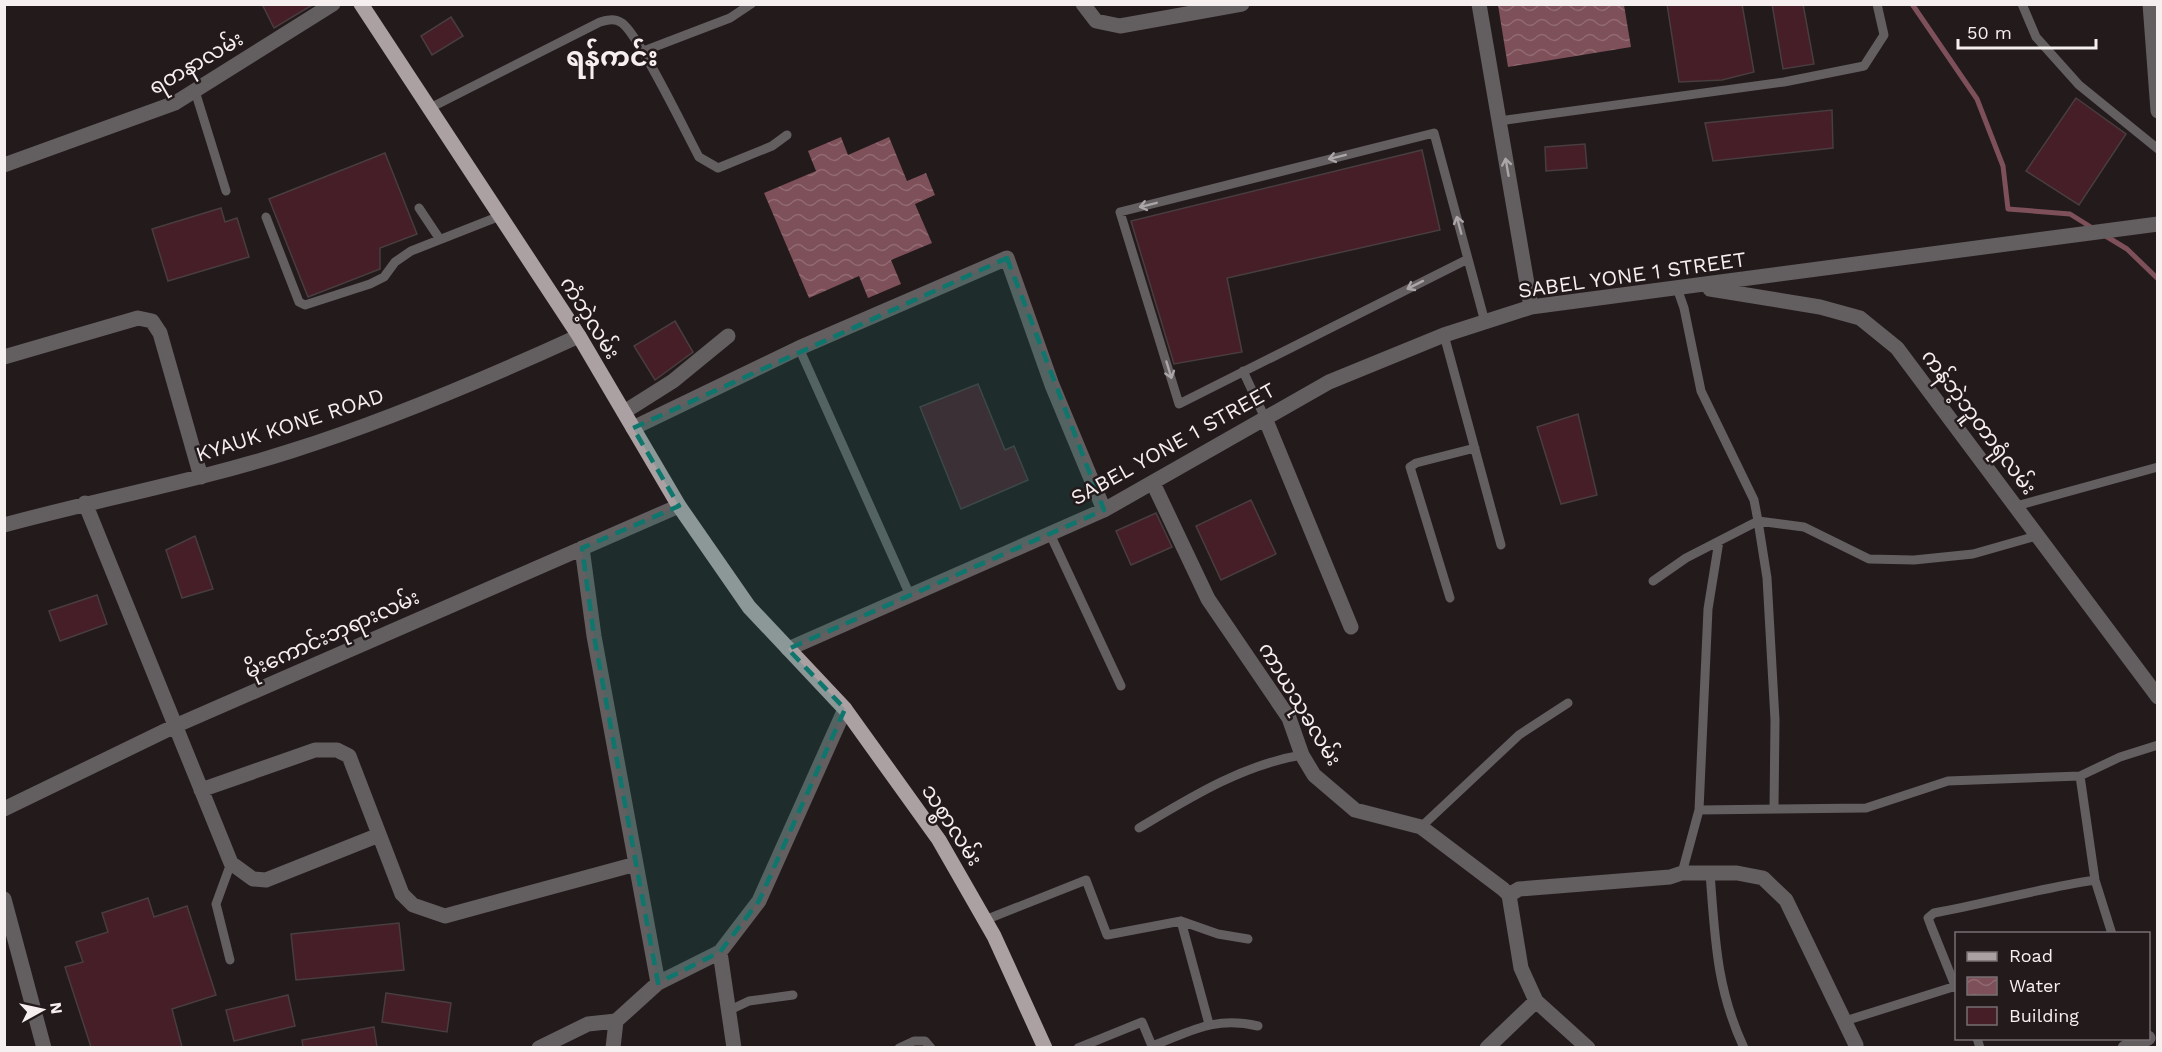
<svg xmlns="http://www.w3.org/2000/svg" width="2162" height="1052" font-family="'Work Sans','Noto Sans Myanmar',sans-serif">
  <defs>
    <pattern id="water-waves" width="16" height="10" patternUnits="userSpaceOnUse" patternTransform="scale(1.5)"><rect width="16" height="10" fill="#7e505a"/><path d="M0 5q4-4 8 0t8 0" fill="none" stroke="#916a72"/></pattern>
  </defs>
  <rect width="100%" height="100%" fill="#231a1c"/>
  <!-- water -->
  <path fill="url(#water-waves)" d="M 1498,5 L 1624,5 L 1631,47 L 1508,67 Z
    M 841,137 L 848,155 L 889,137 L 907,181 L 926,173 L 935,195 L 915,204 L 932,243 L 891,260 L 901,284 L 868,298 L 859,276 L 809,298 L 764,193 L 816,171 L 808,151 Z"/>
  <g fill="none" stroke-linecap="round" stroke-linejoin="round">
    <!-- stream -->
    <path stroke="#7e505a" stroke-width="5" d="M 1912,4 L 1977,99 L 2003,166 L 2008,209 L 2070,214 L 2094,229
      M 2104,235 L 2127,249 L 2158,279"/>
  </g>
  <!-- building -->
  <path fill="#461e28" stroke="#483d3f" stroke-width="1.5" d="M 262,4 L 314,4 L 274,28 Z
    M 1667,4 L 1742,4 L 1754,72 L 1722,80 L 1679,82 Z
    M 1772,4 L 1803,4 L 1814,64 L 1783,69 Z
    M 451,17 L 463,36 L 432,55 L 421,36 Z
    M 2076,98 L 2126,134 L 2079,205 L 2026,171 Z
    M 1832,110 L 1833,148 L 1713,161 L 1705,123 Z
    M 1585,144 L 1587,168 L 1546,171 L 1545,147 Z
    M 1422,150 L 1440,230 L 1227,278 L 1242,352 L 1174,364 L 1131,221 Z
    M 385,153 L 417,234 L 380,248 L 380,269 L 308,297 L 269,199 Z
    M 221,208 L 225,222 L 237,218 L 249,257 L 168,281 L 152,229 Z
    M 675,321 L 693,352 L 655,380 L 634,346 Z
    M 978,384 L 1005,450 L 1014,446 L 1028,480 L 961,509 L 920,407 Z
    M 1578,414 L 1597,495 L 1561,504 L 1537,427 Z
    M 1251,500 L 1276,554 L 1221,580 L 1196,526 Z
    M 1156,513 L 1172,547 L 1131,565 L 1116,531 Z
    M 195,536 L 213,589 L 182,598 L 166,550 Z
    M 97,595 L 107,624 L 60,641 L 49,611 Z
    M 148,898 L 154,917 L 187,906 L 216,995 L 172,1009 L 182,1047 L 91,1047 L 65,967 L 83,962 L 76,942 L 108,932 L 102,913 Z
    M 399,923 L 404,970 L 296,980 L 291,934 Z
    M 386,993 L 451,1003 L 447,1032 L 382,1022 Z
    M 288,995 L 295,1026 L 234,1041 L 226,1010 Z
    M 374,1027 L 377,1047 L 303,1047 L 302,1040 Z"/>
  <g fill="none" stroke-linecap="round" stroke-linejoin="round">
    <!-- lane -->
    <path stroke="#635e5f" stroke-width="9" d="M 2022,4 L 2036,37 L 2079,85 L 2158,149
      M 641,52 L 730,18 L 751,4
      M 195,91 L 226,191
      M 430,108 L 600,22 C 608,20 614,18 622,23 C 639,35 686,133 699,157 L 718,168 L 772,146 L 787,135
      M 1499,121 L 1784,82 L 1864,66 L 1884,35 L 1877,4
      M 419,208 L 439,238
      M 266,217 L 299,302 L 305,305 L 370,284 L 384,277 L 395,262 L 411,251 L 500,216
      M 1468,259 L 1179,404 L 1120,212 L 1434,133 L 1485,322
      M 1677,288 L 1684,308 L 1701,391 L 1754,500 L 1758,521 L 1767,578 L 1775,720 L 1774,809
      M 1444,335 L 1501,545
      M 799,348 L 909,593
      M 1243,371 L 1265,418
      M 2016,506 L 2158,467
      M 1050,534 L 1121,686
      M 1653,581 L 1686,558 L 1758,521 L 1804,527 L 1869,559 L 1914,560 L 1973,554 L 2036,536
      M 1450,598 L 1410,467 L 1416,463 L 1475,448
      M 2080,776 L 2095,880 L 2112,934
      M 1699,810 L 1866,808 L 1948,781 L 2080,776 L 2120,757 L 2158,745
      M 1421,827 L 1519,735 L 1568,703
      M 1139,828 C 1191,797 1242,765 1302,755
      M 1682,873 L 1699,810 L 1708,609 L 1719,541
      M 1710,873 C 1715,937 1716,988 1744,1048
      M 985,920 L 1086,880 L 1107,935 L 1181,921 L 1218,934 L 1248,939
      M 1181,921 L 1209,1024
      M 230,960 L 216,904 L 231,863
      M 1956,988 L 1931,926 L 1928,918 L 1934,913 C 1989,903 2041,888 2095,880
      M 730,1010 L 749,1001 L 793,995
      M 1845,1021 L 1956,986
      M 1977,1038 L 1980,1048
      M 899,1048 L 914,1041 L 925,1041 L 931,1048
      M 1078,1048 L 1142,1022 L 1152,1046 C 1192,1031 1214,1016 1258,1026"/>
    <!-- street -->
    <path stroke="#635e5f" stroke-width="15" d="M 1083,4 L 1096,21 L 1120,26 L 1242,4
      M 1479,4 L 1531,307
      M 2150,4 L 2158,111
      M 4,165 L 175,103 L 333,4
      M 1710,289 L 1820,307 L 1860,318 L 1897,348 L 2158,697
      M 4,357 L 138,318 L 152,321 L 160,333 L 201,477
      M 624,412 L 673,381 L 728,336
      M 1265,418 L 1351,627
      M 633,428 L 799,348 L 1007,258 L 1052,385 L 1104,510
      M 1153,483 L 1208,599 L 1289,718 L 1302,755 L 1314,775 L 1355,810 L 1421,827 L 1503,889 L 1509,895 L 1521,968 L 1536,1001 L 1588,1048
      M 85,503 L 231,863 L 253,879 L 266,880 L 379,835
      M 4,525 C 100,499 197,481 291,451 C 389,420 485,379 579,336
      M 582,548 L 594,636 L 658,983
      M 788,649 L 1104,510 L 1329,382 L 1444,335 L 1531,307 L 2158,224
      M 201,790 L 315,750 L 337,750 L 349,756 L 402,894 L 413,905 L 445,916 L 636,864
      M 4,809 L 175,726 L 679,506
      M 1509,895 L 1519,889 L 1670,877 L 1682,873 L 1737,873 L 1763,878 L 1786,900 L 1856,1045
      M 4,899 L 44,1048
      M 720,952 L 734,1048
      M 539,1048 L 588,1024 L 616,1021
      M 613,1048 L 616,1021 L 658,983 L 720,952 L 759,901 L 845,709
      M 1487,1048 L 1536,1001
      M 2125,1048 L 2148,1038"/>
    <!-- primary -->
    <path stroke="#aba0a2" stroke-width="15" d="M 361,4 L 579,336 L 679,506 L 749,607 L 845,709 L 939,840 L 994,936 L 1045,1048"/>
  </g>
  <!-- one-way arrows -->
  <defs><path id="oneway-shaft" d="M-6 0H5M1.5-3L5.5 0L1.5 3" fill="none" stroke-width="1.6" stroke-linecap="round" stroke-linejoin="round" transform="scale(1.5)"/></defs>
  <g stroke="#aca6a8">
    <use href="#oneway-shaft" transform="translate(1337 157) rotate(166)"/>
    <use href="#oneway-shaft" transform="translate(1507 167) rotate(-100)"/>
    <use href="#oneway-shaft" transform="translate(1148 205) rotate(166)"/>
    <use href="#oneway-shaft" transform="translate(1459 225) rotate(-105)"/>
    <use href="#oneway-shaft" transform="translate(1415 285) rotate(153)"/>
    <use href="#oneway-shaft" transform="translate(1169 370) rotate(73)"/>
  </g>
  <!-- marked area -->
  <path fill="#0f766e" fill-opacity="0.2" stroke="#0f766e" stroke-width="4.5" stroke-dasharray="12 8" stroke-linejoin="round" d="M 1007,258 L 1104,510 L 788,649 L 845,709 L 759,901 L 720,952 L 658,983 L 594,636 L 582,548 L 679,506 L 633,428 Z"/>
  <g text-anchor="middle" stroke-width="5" stroke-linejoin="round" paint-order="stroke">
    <!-- street labels -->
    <g font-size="21" fill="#f6eff0" stroke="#231a1c">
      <text transform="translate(196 63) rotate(-30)" y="7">ရတနာလမ်း</text>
      <text transform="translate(1632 275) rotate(-8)" y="7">SABEL YONE 1 STREET</text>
      <text transform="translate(590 318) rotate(58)" y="7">ကံဘဲ့လမ်း</text>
      <text transform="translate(1979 422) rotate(53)" y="7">ကန်ဘဲ့ဘူတာရုံလမ်း</text>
      <text transform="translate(290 425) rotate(-18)" y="7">KYAUK KONE ROAD</text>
      <text transform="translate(1173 444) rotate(-29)" y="7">SABEL YONE 1 STREET</text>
      <text transform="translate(332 634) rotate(-24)" y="7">မိုးကောင်းဘုရားလမ်း</text>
      <text transform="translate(1300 704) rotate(59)" y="7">ကာယသုခလမ်း</text>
      <text transform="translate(952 825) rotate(57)" y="7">သစ္စာလမ်း</text>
    </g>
    <!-- district labels -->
    <g font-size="27" font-weight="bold" fill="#f6eff0" stroke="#231a1c">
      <text x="612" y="66">ရန်ကင်း</text>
    </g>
  </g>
  <!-- border -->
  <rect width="2162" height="1052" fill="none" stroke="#f6eff0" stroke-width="12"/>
  <!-- legend -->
  <rect x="1955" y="932" width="195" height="108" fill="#231a1c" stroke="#776f71" stroke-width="1.5"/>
  <rect x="1967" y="952" width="30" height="9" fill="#aba0a2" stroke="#776f71" stroke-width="1.5"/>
  <text x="2009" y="962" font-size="18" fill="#f6eff0">Road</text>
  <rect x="1967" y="977" width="30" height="18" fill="url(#water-waves)" stroke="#776f71" stroke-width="1.5"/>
  <text x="2009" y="992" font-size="18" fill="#f6eff0">Water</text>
  <rect x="1967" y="1007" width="30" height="18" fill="#461e28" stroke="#776f71" stroke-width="1.5"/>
  <text x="2009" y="1022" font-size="18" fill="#f6eff0">Building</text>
  <!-- north arrow -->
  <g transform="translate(42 1010) rotate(82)" stroke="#231a1c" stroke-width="4.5" paint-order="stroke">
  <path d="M0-4.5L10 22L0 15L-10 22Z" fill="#f6eff0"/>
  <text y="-9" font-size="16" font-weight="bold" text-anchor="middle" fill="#f6eff0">N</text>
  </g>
  <!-- scale -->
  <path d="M1958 39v9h138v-9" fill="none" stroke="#f6eff0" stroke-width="3"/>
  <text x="1967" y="39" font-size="18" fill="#f6eff0" stroke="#231a1c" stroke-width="4.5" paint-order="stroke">50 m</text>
</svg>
